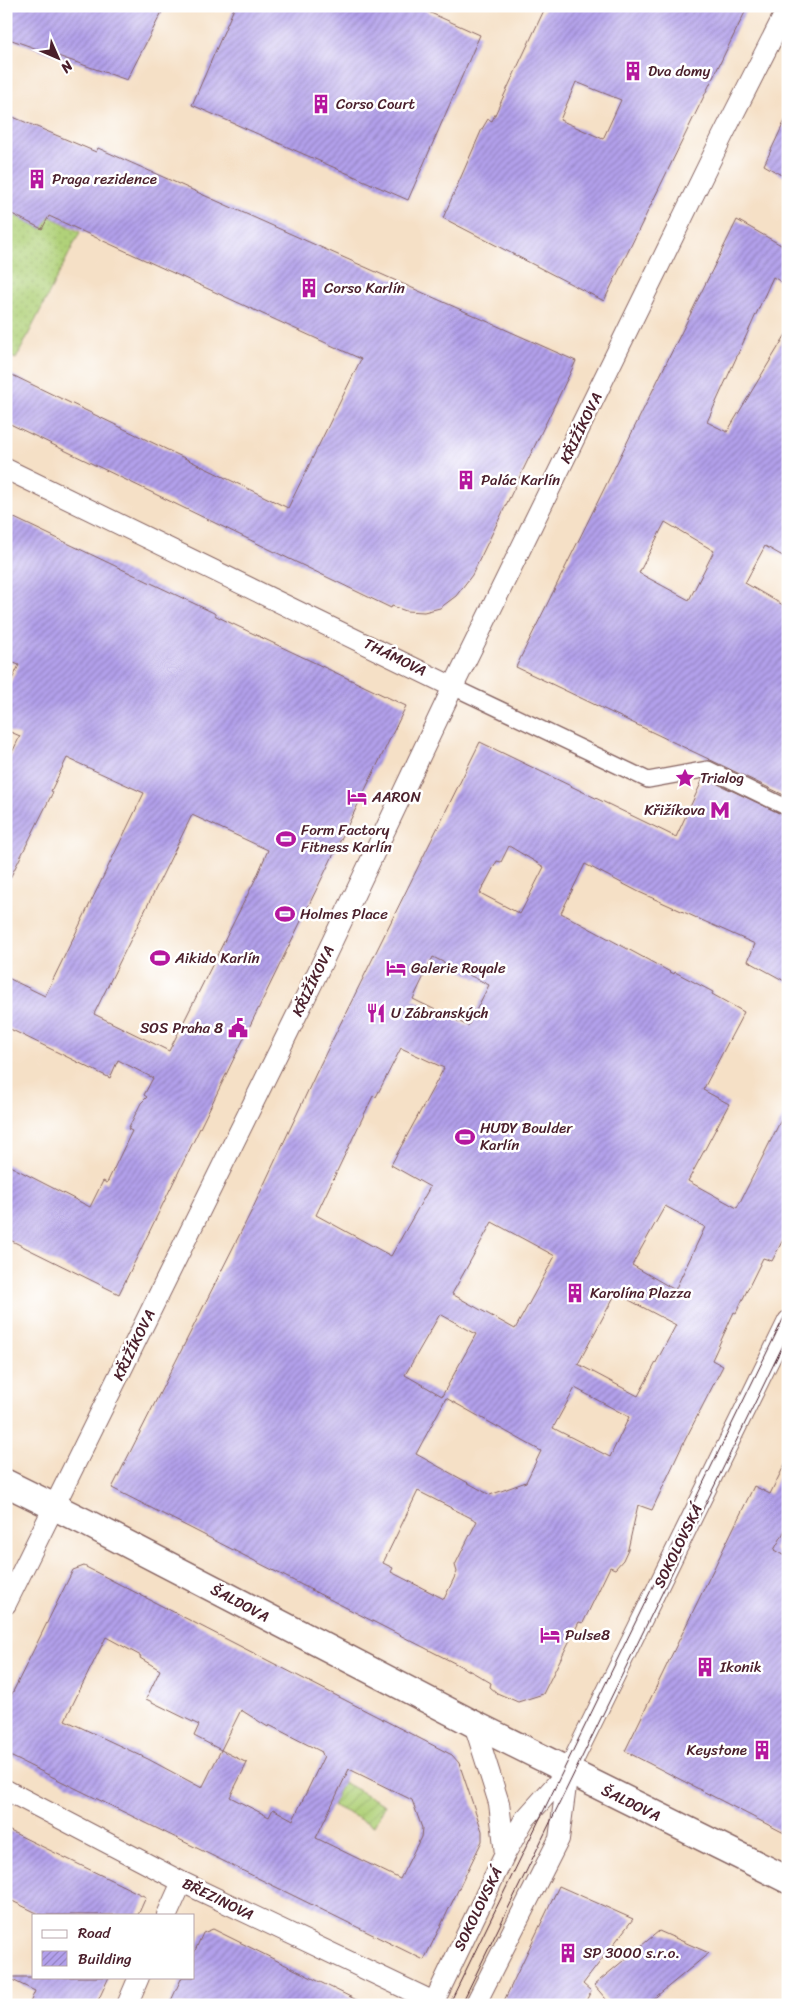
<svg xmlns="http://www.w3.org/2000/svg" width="794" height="2011" font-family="Sriracha,sans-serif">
  <defs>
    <pattern id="grass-dots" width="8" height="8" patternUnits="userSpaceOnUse" patternTransform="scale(1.25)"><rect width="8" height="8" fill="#b0d179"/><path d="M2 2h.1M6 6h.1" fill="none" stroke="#99b369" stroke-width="1.8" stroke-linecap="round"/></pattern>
    <pattern id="garden-furrows" width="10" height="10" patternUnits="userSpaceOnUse" patternTransform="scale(1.25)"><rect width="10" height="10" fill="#b0d179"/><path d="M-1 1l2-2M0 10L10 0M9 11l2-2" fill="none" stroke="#99b369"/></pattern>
    <pattern id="building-hatch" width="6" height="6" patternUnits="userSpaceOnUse" patternTransform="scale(1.25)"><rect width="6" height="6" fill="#b2a0eb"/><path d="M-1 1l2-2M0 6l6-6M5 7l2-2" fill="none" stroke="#9382bf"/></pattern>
  </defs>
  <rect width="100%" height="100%" fill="#fff"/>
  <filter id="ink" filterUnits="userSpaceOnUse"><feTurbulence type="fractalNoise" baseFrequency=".02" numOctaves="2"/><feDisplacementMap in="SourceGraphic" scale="10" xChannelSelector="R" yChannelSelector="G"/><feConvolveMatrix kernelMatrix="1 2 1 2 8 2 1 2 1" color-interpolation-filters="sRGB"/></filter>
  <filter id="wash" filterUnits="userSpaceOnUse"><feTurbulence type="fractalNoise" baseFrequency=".0096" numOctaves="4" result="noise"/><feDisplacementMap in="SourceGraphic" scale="20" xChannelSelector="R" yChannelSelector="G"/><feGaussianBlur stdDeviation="1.12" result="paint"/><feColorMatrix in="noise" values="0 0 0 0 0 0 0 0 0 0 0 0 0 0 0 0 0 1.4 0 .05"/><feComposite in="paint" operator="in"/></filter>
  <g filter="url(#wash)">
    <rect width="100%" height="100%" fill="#f5e0c6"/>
    <!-- grass -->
    <path fill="url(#grass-dots)" stroke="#7d7852" d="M 6,211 L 42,229 L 49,216 L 80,232 L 16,359 L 6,355 Z"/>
    <!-- garden -->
    <path fill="url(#garden-furrows)" stroke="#7d7852" d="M 343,1782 L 385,1805 L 374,1826 L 332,1805 Z"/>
    <g id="blocks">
      <!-- building -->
      <path fill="url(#building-hatch)" fill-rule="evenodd" d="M 6,6 L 165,6 L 127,80 L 6,38 Z
        M 235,6 L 415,6 L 480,35 L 408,200 L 192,105 Z
        M 546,6 L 748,6 L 604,301 L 443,218 L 482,129 L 488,119 L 492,121 ZM 576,82 L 621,100 L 603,139 L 560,120 Z
        M 6,114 L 96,152 L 98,148 L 576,361 L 472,575 L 456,596 L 440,608 L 424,612 L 406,611 L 392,606 L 391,608 L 6,422 L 6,372 L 288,508 L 361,359 L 49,216 L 42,229 L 6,211 Z
        M 788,114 L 788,179 L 764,165 Z
        M 737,220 L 788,249 L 788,286 L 773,277 L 707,422 L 727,432 L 788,331 L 788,559 L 765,546 L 745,583 L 788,608 L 788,797 L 516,667 ZM 665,522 L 714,551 L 689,600 L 639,573 Z
        M 6,514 L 214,613 L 216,616 L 406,706 L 119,1294 L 6,1238 L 6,1164 L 90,1207 L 103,1181 L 107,1183 L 132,1131 L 128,1129 L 141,1103 L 147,1097 L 144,1095 L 153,1078 L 118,1060 L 110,1078 L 6,1027 L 6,977 L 45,996 L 144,793 L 67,758 L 51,791 L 53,792 L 6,886 L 6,765 L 20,736 L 6,730 L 6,692 L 19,665 L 6,660 ZM 192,815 L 268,850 L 257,876 L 169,1051 L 94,1014 Z
        M 480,742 L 676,837 L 703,779 L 707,779 L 788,817 L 788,983 L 748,961 L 755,944 L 639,892 L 585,864 L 561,913 L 674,974 L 675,972 L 713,992 L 712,994 L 744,1012 L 703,1090 L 729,1104 L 688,1181 L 737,1208 L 788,1106 L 788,1230 L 772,1261 L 763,1258 L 736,1313 L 734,1312 L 712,1360 L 723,1366 L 683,1444 L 652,1510 L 638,1505 L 628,1549 L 623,1560 L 615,1569 L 610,1567 L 583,1623 L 579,1622 L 543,1694 L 518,1702 L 497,1693 L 490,1687 L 491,1683 L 474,1673 L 112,1488 L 251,1212 L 320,1065 ZM 509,846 L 544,867 L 520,914 L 480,893 L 497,861 L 501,862 ZM 433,957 L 489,985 L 468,1026 L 413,999 ZM 401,1048 L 444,1068 L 391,1165 L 430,1187 L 391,1256 L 316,1215 L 373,1096 L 376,1097 ZM 665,1206 L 705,1227 L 675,1290 L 632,1265 ZM 492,1222 L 555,1256 L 515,1329 L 452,1294 ZM 616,1293 L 676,1325 L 638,1396 L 578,1364 ZM 440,1314 L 476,1334 L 442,1396 L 405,1375 ZM 575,1388 L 629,1417 L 610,1457 L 553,1428 ZM 446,1398 L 541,1451 L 526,1482 L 490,1495 L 416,1454 ZM 418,1491 L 477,1521 L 455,1565 L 457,1572 L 444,1599 L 391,1572 L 393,1568 L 383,1563 Z
        M 788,1458 L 788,1525 L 774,1550 L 788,1558 L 788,1835 L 625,1751 L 754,1486 L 770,1494 Z
        M 84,1566 L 452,1755 L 459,1763 L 482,1831 L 482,1841 L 424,1960 L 6,1754 L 6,1706 L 73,1570 ZM 106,1637 L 141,1656 L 140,1658 L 160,1670 L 146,1699 L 199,1725 L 194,1736 L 221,1750 L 202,1788 L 148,1759 L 65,1720 ZM 241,1710 L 268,1727 L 269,1725 L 322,1752 L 321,1754 L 324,1756 L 293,1820 L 273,1809 L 269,1817 L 230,1797 L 247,1763 L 221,1750 ZM 349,1769 L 412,1800 L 422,1828 L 421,1837 L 400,1879 L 316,1838 Z
        M 6,1829 L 146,1897 L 138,1915 L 41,1915 L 6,1898 Z
        M 559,1886 L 633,1919 L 583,1984 L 591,1991 L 584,2005 L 502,2005 Z
        M 213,1929 L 322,1983 L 367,2005 L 169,2005 L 182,1977 L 194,1977 L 194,1953 L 203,1933 Z
        M 659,1931 L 709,1953 L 646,2005 L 611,2005 L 594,1985 Z
        M 6,1977 L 109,1977 L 96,2005 L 29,2005 L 35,1991 Z"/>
    </g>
  </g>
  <g filter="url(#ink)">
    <use href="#blocks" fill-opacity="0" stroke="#866361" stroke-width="1"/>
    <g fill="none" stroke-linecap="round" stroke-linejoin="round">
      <defs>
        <path id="pedestrian" d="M 453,687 L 648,780 L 708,769 L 788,808"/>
        <path id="minor" d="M 6,469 L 453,687
          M 6,1604 L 312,984 L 453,687 L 722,137 L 788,7
          M 474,1724 L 499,1803 L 505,1854
          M 6,1790 L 182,1882 L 434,2002
          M 167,1915 L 182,1882
          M 127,2005 L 139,1977
          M 434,2005 L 434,2002 L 505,1854 L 524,1820 L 568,1771 L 788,1321
          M 475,2005 L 559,1839 L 568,1771"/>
        <path id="tertiary" d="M 6,1483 L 89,1524 L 474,1724 L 788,1880"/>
      </defs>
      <!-- pedestrian casing -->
      <use href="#pedestrian" stroke="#866361" stroke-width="18"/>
      <!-- minor casing -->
      <use href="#minor" stroke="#866361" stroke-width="22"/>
      <!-- tertiary casing -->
      <use href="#tertiary" stroke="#866361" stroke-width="29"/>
      <!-- pedestrian -->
      <use href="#pedestrian" stroke="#fff" stroke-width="15"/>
      <!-- minor -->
      <use href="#minor" stroke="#fff" stroke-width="20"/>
      <!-- tertiary -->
      <use href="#tertiary" stroke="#fff" stroke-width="26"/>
      <!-- tram -->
      <path stroke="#4a1f2b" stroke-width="1" d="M 449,2005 L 788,1309
        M 461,2005 L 788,1335"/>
    </g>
  </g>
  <!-- icons -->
  <defs>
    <symbol id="building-bare" viewBox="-9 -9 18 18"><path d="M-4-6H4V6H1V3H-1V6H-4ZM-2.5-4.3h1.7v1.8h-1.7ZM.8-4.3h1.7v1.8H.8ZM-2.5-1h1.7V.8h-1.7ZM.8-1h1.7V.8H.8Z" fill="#b5179e" stroke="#fff" stroke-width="2.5" paint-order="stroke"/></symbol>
    <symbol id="sight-bare" viewBox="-9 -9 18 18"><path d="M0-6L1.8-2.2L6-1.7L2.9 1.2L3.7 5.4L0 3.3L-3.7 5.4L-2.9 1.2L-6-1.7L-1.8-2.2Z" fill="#b5179e" stroke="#fff" stroke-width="2.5" paint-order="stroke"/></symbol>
    <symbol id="hotel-bare" viewBox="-9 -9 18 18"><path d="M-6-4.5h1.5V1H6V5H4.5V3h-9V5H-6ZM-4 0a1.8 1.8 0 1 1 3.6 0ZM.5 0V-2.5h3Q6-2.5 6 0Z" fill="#b5179e" stroke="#fff" stroke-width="2.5" paint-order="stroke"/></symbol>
    <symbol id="metro-bare" viewBox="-9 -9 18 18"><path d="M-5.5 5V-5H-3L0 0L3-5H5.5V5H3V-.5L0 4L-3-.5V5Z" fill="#b5179e" stroke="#fff" stroke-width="2.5" paint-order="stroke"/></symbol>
    <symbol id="stadium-bare" viewBox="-9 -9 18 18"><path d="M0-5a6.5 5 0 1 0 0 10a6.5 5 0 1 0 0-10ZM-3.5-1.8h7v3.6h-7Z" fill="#b5179e" stroke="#fff" stroke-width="2.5" paint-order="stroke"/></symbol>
    <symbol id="restaurant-bare" viewBox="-9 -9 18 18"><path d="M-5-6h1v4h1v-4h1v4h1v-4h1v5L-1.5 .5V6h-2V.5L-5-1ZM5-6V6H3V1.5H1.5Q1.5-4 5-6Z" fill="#b5179e" stroke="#fff" stroke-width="2.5" paint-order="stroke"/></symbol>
    <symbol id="civic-bare" viewBox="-9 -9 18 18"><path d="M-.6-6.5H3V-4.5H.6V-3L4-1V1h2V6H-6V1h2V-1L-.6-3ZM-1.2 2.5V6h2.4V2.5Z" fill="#b5179e" stroke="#fff" stroke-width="2.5" paint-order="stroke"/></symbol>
  </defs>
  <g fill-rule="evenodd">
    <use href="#building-bare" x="619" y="57" width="28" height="28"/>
    <use href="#building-bare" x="307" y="90" width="28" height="28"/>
    <use href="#building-bare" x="23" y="165" width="28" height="28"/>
    <use href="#building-bare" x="295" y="274" width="28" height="28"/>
    <use href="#building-bare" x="452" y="466" width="28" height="28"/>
    <use href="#sight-bare" x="671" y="764" width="28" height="28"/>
    <use href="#hotel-bare" x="343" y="783" width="28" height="28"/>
    <use href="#metro-bare" x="706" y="796" width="28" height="28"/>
    <use href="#stadium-bare" x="272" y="825" width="28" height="28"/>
    <use href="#stadium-bare" x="271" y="900" width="28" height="28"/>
    <use href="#stadium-bare" x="146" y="944" width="28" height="28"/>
    <use href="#hotel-bare" x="382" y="954" width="28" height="28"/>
    <use href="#restaurant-bare" x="362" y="999" width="28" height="28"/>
    <use href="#civic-bare" x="224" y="1014" width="28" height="28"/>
    <use href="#stadium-bare" x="451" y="1123" width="28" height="28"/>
    <use href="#building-bare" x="561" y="1279" width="28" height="28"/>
    <use href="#hotel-bare" x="536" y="1621" width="28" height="28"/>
    <use href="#building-bare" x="691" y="1653" width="28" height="28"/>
    <use href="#building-bare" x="748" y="1736" width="28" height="28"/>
    <use href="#building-bare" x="554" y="1939" width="28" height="28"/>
  </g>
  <g text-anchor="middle" stroke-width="5" stroke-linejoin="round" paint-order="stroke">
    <!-- poi labels -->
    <g font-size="15" fill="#4a1f2b" stroke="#fff" text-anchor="start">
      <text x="648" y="76">Dva domy</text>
      <text x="336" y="109">Corso Court</text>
      <text x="52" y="184">Praga rezidence</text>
      <text x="324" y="293">Corso Karlín</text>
      <text x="481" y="485">Palác Karlín</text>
      <text x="700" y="783">Trialog</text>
      <text x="372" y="802">AARON</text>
      <text x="705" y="815" text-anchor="end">Křižíkova</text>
      <text x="301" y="835">Form Factory<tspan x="301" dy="17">Fitness Karlín</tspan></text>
      <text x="300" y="919">Holmes Place</text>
      <text x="175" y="963">Aikido Karlín</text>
      <text x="411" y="973">Galerie Royale</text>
      <text x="391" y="1018">U Zábranských</text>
      <text x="223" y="1033" text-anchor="end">SOS Praha 8</text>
      <text x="480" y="1133">HUDY Boulder<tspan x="480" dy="17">Karlín</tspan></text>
      <text x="590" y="1298">Karolína Plazza</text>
      <text x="565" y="1640">Pulse8</text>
      <text x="720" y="1672">Ikonik</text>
      <text x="747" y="1755" text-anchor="end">Keystone</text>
      <text x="583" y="1958">SP 3000 s.r.o.</text>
    </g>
    <!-- street labels -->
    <g font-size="15" fill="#4a1f2b" stroke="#fff">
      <text transform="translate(581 428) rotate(-64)" y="5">KŘIŽÍKOVA</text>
      <text transform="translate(395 657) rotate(26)" y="5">THÁMOVA</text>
      <text transform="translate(313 981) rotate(-64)" y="5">KŘIŽÍKOVA</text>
      <text transform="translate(134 1345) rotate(-64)" y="5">KŘIŽÍKOVA</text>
      <text transform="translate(678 1546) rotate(-64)" y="5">SOKOLOVSKÁ</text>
      <text transform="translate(240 1603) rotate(28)" y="5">ŠALDOVA</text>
      <text transform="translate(631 1803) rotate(26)" y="5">ŠALDOVA</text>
      <text transform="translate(218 1899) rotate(26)" y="5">BŘEZINOVA</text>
      <text transform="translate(478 1909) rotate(-64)" y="5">SOKOLOVSKÁ</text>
    </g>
  </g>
  <!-- margin -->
  <rect width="794" height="2011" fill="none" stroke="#fff" stroke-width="25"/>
  <!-- legend -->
  <rect x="32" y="1914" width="162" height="65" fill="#ffffff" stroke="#b7a5aa"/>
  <rect x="42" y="1930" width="25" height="8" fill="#ffffff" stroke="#b7a5aa"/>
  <text x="78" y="1938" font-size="15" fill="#4a1f2b">Road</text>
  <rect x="42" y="1951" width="25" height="15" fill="url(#building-hatch)" stroke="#b7a5aa"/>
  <text x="78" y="1964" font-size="15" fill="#4a1f2b">Building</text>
  <!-- north arrow -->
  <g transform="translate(58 58) rotate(135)" stroke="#ffffff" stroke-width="4" paint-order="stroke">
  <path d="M0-4L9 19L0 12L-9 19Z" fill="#4a1f2b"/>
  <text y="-8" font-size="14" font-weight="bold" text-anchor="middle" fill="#4a1f2b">N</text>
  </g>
</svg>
